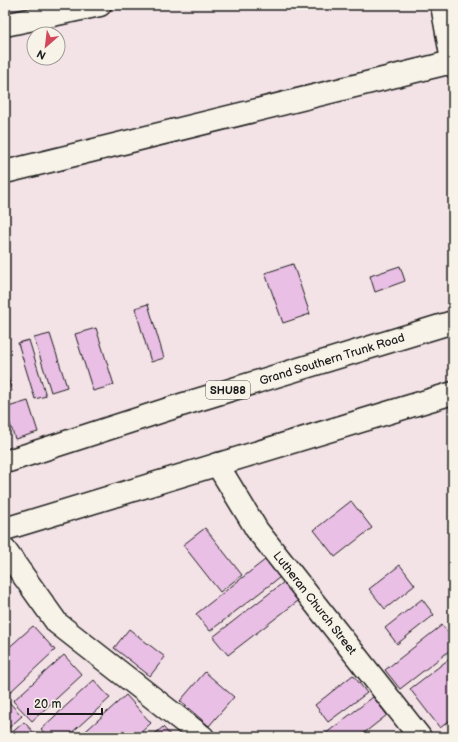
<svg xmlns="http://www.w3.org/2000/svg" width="458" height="742" font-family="'Balsamiq Sans',sans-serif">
  <rect width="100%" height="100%" fill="#f3e3e7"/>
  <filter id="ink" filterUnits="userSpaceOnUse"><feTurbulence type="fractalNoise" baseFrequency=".025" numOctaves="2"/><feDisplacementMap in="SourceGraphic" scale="8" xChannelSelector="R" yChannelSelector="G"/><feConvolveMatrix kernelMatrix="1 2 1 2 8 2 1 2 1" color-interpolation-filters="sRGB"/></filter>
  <g filter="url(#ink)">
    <!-- building -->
    <path fill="#eabfe6" stroke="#1c1c1c" d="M 293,264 L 310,314 L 283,323 L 265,273 Z
      M 400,266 L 405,281 L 375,292 L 370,276 Z
      M 148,304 L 164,358 L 151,362 L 135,308 Z
      M 96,328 L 114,385 L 93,391 L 75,334 Z
      M 50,334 L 67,387 L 51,392 L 34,338 Z
      M 29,340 L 46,396 L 35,399 L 18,343 Z
      M 5,368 L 12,391 L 5,393 Z
      M 28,401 L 38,432 L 15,439 L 5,408 Z
      M 351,501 L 372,528 L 335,557 L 314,530 Z
      M 205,528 L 242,575 L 220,592 L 183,545 Z
      M 270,556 L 284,574 L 210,631 L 196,614 Z
      M 400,565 L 415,585 L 385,609 L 369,589 Z
      M 284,582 L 298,601 L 228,655 L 213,637 Z
      M 422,599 L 434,615 L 397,644 L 385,628 Z
      M 442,625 L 453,639 L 453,648 L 400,689 L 385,670 Z
      M 33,626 L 55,650 L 8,694 L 5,690 L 5,651 Z
      M 129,629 L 165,657 L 150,676 L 114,648 Z
      M 64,655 L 82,675 L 32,721 L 13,701 Z
      M 453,656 L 453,718 L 440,728 L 410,689 Z
      M 205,672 L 234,697 L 209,726 L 180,701 Z
      M 353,675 L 367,693 L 328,722 L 315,705 Z
      M 94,680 L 110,698 L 67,737 L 48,737 L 41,729 Z
      M 126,695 L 151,723 L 136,737 L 79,737 Z
      M 373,697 L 387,715 L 359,737 L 327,737 L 325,734 Z
      M 6,699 L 22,716 L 5,731 L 5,700 Z
      M 24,722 L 38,737 L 7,737 Z
      M 163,727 L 172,737 L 151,737 Z"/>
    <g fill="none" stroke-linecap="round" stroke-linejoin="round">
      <defs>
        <path id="minor" d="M 442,5 L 453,66
          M 5,25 L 100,5
          M 5,172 L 452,62
          M 217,464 L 257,530 L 420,737
          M 5,550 L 57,623 L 203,737"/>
        <path id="major" d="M 5,462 L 181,405 L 453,322
          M 5,529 L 453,393"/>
      </defs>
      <!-- minor casing -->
      <use href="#minor" stroke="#1c1c1c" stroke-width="25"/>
      <!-- major casing -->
      <use href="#major" stroke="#1c1c1c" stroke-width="25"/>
      <!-- minor -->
      <use href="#minor" stroke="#f7f3e8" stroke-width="22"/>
      <!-- major -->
      <use href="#major" stroke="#f7f3e8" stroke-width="22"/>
    </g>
  </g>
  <g text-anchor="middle" stroke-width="3.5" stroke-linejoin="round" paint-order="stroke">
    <!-- shield labels -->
    <rect fill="#f7f3e8" stroke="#5e5c59" stroke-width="1" x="206" y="381" width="44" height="18" rx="3"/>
    <g font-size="11" font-weight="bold" fill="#1c1c1c">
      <text x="228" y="394">SHU88</text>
    </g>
    <!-- street labels -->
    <g font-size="12" fill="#1c1c1c" stroke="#f7f3e8">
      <text transform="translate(332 359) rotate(-17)" y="4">Grand Southern Trunk Road</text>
      <text transform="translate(315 603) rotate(52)" y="4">Lutheran Church Street</text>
    </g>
  </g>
  <!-- margin -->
  <rect width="458" height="742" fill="none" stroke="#f7f3e8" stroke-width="20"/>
  <rect x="10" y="10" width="438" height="722" fill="none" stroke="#1c1c1c" stroke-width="1.5" filter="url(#ink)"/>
  <!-- north arrow -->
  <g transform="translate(46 46) rotate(208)"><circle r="19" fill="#f7f3e8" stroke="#9f9d96"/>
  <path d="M0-3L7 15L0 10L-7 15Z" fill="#d1495b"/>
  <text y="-6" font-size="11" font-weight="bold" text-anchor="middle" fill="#1c1c1c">N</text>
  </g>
  <!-- scale -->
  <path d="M28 708v6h74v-6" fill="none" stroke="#1c1c1c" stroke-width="2"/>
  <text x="34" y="708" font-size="12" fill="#1c1c1c" stroke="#f7f3e8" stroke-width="3" paint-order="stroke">20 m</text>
</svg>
